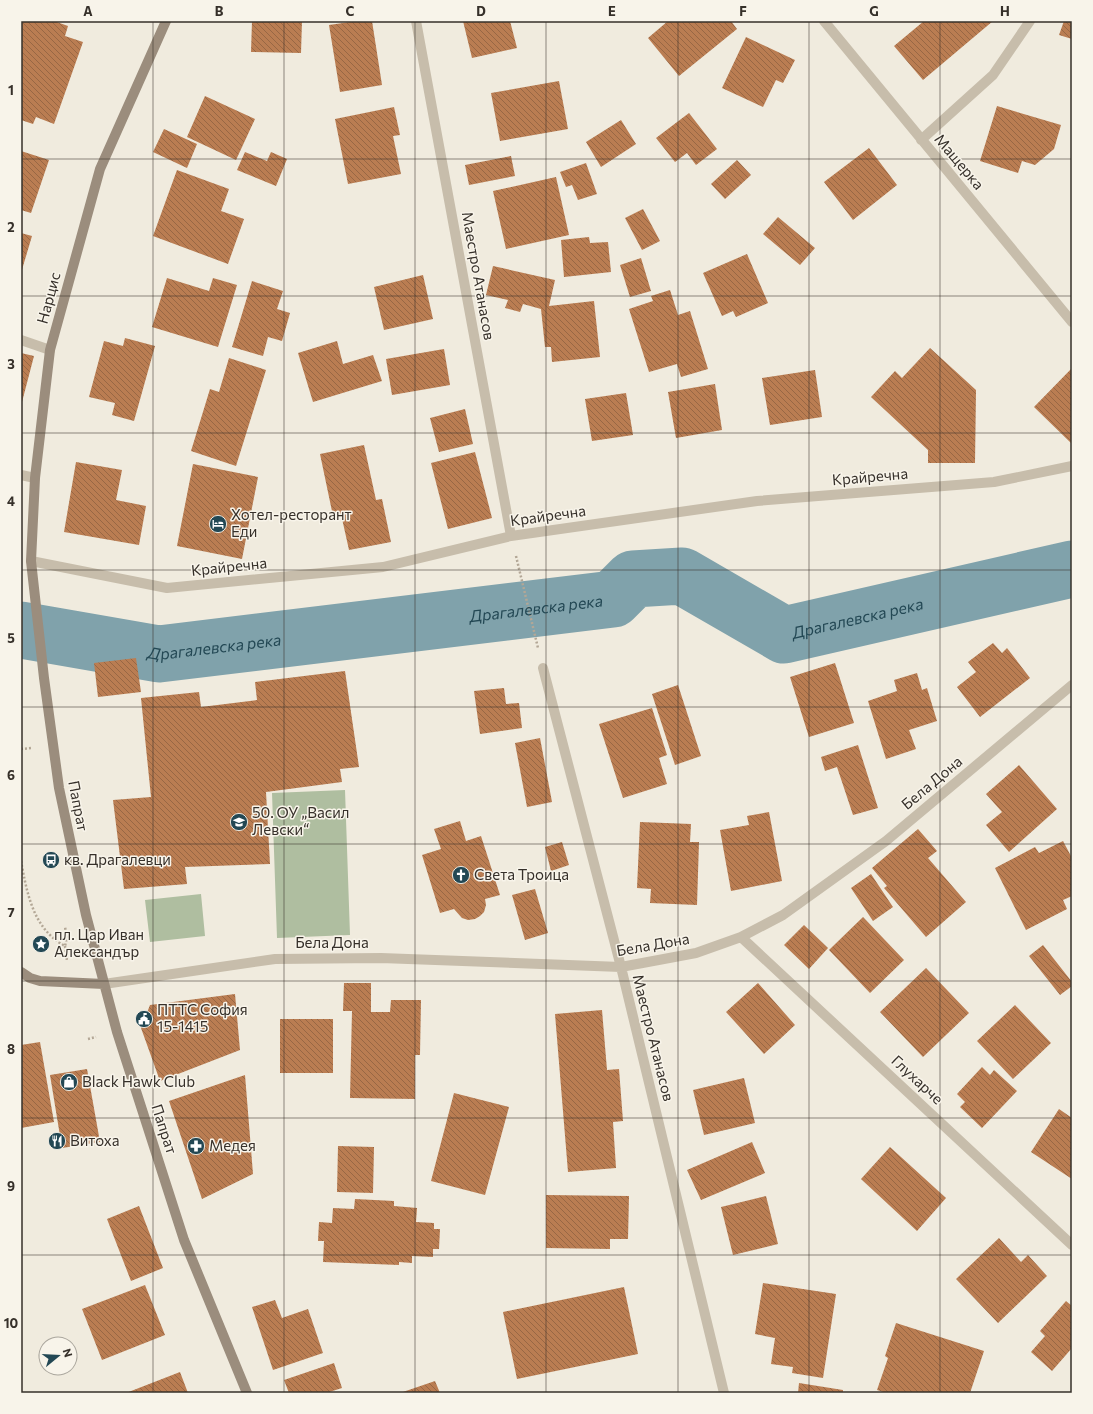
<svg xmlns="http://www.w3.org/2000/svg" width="1093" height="1414" font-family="Commissioner,sans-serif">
  <defs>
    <pattern id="building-back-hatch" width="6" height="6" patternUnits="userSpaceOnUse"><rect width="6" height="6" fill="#ba7d52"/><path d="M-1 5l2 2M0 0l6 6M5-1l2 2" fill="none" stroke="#986744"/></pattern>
  </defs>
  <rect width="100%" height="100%" fill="#f0ebde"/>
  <!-- pitch -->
  <path fill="#afbea0" d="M 345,790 L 350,935 L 277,938 L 272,793 Z
    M 201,894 L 205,936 L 150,942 L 145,900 Z"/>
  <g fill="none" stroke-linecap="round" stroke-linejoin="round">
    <!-- river -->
    <path stroke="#80a2ab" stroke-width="57" id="s1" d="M 21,630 L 159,654 L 613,599 L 633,579 L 682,576 L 784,635 L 1072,569"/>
  </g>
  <!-- building -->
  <path fill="url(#building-back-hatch)" d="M 21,21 L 54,21 L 68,26 L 65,36 L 83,42 L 54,124 L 36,117 L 33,124 L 21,120 Z
    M 252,21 L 302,21 L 301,53 L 251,52 Z
    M 357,21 L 372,21 L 382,85 L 340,92 L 329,25 Z
    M 463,21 L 510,21 L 517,48 L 472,58 Z
    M 668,21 L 731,21 L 737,29 L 679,76 L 648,38 Z
    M 924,21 L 993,21 L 923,80 L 894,46 Z
    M 1064,21 L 1072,21 L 1072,39 L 1059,35 Z
    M 746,37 L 795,60 L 783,83 L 776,80 L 763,107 L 722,88 Z
    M 559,81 L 568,129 L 500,141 L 491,93 Z
    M 205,96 L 255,119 L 236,160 L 187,137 Z
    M 997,106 L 1061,125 L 1054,149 L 1035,165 L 1022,161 L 1018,173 L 980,161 Z
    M 394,107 L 400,135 L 393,136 L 401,174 L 348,184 L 335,119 Z
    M 689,113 L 717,149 L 696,165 L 687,153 L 675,162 L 656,138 Z
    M 621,120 L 636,144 L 601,167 L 586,142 Z
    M 164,129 L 197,144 L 187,168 L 153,152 Z
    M 869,148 L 897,185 L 853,220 L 824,182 Z
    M 21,151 L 49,160 L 31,213 L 21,210 Z
    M 245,152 L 267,161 L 271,152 L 287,159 L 276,186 L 237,170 Z
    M 511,156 L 515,176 L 469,185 L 465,165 Z
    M 737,160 L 751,175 L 725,199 L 711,184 Z
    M 586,163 L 597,194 L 578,200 L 572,185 L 566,187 L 560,172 Z
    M 177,170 L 229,189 L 221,211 L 244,219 L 228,264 L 153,236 Z
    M 556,177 L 569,235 L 506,249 L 493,191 Z
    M 643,209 L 660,241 L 642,250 L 625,218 Z
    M 778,217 L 815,248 L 800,265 L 763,234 Z
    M 21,233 L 32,236 L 21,273 Z
    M 589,237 L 590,243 L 608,242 L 611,272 L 564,277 L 561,240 Z
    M 747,254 L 768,303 L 736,317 L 733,311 L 722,316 L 703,273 Z
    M 641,258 L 651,291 L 630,297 L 620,265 Z
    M 493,266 L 555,280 L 549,306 L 594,301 L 600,357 L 552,362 L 551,347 L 545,347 L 541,309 L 523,304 L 520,312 L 505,308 L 508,300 L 486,295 Z
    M 423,275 L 433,319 L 384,330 L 374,287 Z
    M 167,278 L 209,291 L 213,278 L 237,285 L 218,347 L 152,327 Z
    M 252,281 L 283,291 L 277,309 L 290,313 L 282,341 L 268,337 L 263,356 L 232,347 Z
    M 670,290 L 678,315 L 690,311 L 708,369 L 681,377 L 677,364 L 649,372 L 629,309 L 653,301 L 651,296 Z
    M 125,338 L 155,346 L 134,421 L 112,415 L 115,403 L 89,397 L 104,341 L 123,346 Z
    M 337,341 L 343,364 L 373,355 L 382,381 L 313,402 L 298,353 Z
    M 930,348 L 976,390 L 975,463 L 928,463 L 928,450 L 871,397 L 895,371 L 902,378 Z
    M 444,349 L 450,385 L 392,395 L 386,359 Z
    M 21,353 L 34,356 L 22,402 L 21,402 Z
    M 229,358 L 266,370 L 236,466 L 191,451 L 210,389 L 219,392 Z
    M 1072,368 L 1072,444 L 1034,407 Z
    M 815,370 L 822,417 L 770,425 L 762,378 Z
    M 715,384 L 722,430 L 676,438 L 668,392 Z
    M 626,393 L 633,435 L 592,441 L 585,399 Z
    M 465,409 L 473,444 L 439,452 L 430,418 Z
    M 364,445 L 376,500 L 382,499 L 391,542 L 349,550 L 341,514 L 333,516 L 320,454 Z
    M 475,452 L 492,518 L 448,529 L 431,463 Z
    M 76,462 L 122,470 L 116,500 L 146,506 L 139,545 L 64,532 Z
    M 193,464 L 258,477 L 242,559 L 177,546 Z
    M 993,643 L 1002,653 L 1007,648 L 1030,678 L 980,717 L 957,687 L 976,672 L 968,662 Z
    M 136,658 L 141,692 L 98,697 L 94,663 Z
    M 835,663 L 854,723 L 809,737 L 790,677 Z
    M 345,671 L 359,767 L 340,769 L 342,782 L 266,792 L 270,864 L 185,867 L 187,884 L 124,889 L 113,800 L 151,797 L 141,698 L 199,692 L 201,707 L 257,700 L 255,682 Z
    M 917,673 L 922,690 L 927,688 L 937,721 L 909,730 L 916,749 L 886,759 L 868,701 L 897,691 L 894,680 Z
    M 678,685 L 701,756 L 675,765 L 652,694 Z
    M 504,688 L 506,704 L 519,703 L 522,728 L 480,734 L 474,691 Z
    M 652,708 L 667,755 L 659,758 L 667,784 L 623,798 L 599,724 Z
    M 540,738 L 552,802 L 527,807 L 515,743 Z
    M 858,745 L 878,808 L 853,815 L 837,767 L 825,771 L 821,757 Z
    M 1019,765 L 1057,809 L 1009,852 L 986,825 L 1002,812 L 986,794 Z
    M 769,812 L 782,881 L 731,891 L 720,830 L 749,825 L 747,816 Z
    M 460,821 L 466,841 L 481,836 L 500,895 L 485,899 L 486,905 L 484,912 L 480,916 L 475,919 L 468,920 L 462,918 L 454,909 L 440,913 L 422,855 L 441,849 L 434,829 Z
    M 640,822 L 691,824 L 690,842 L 699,842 L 697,905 L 650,903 L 651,889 L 637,888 Z
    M 918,829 L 937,851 L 928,858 L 966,902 L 926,937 L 884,888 L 887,886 L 872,868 Z
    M 1063,841 L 1072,858 L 1072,896 L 1063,900 L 1067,909 L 1026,930 L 995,868 L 1035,847 L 1039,853 Z
    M 562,842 L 569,865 L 551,871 L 545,847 Z
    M 871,874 L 893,907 L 873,921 L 851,888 Z
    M 535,889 L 548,933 L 525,940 L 512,895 Z
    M 863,917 L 904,960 L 870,993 L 829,950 Z
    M 804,925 L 828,948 L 809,969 L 784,945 Z
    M 1043,945 L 1072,982 L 1072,986 L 1060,995 L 1029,956 Z
    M 926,968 L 969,1013 L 923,1057 L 880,1012 Z
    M 344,983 L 371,983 L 371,1012 L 390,1012 L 391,1000 L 421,1000 L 420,1055 L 415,1055 L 415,1099 L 350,1098 L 352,1011 L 343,1011 Z
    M 758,983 L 795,1025 L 764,1054 L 726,1012 Z
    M 235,994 L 240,1050 L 160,1081 L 141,1028 L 150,1005 Z
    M 1015,1005 L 1051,1043 L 1013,1079 L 977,1041 Z
    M 602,1010 L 607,1070 L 619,1069 L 623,1121 L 613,1122 L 616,1168 L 568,1172 L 555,1014 Z
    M 280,1019 L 333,1019 L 333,1073 L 280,1073 Z
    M 40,1042 L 54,1122 L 21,1128 L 21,1045 Z
    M 982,1067 L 990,1075 L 994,1070 L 1017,1091 L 982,1128 L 960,1107 L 965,1102 L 957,1094 Z
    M 87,1069 L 100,1142 L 62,1148 L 50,1075 Z
    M 245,1075 L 253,1174 L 202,1199 L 169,1101 Z
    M 744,1078 L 755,1123 L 704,1135 L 693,1090 Z
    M 454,1093 L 509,1107 L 485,1195 L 431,1181 Z
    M 1059,1109 L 1072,1118 L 1072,1179 L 1031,1152 Z
    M 752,1142 L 765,1173 L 701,1200 L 687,1170 Z
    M 338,1146 L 374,1147 L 373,1193 L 337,1192 Z
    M 890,1147 L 946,1198 L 917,1231 L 861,1179 Z
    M 546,1195 L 629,1196 L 628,1239 L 610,1239 L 610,1249 L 546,1248 Z
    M 766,1196 L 778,1244 L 733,1255 L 721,1207 Z
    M 355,1199 L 394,1201 L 394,1206 L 417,1208 L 416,1222 L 434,1223 L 434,1229 L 440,1229 L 439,1249 L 433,1249 L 433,1257 L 412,1256 L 412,1263 L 399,1262 L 399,1265 L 323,1262 L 324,1241 L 318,1241 L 319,1222 L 332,1223 L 333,1208 L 354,1209 Z
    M 139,1206 L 163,1268 L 131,1281 L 107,1219 Z
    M 999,1238 L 1021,1262 L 1028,1255 L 1047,1276 L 998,1323 L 956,1279 Z
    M 763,1283 L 836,1294 L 823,1378 L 792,1373 L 793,1367 L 771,1364 L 775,1338 L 755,1334 Z
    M 145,1285 L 165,1335 L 102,1360 L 82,1309 Z
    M 624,1287 L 638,1354 L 517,1379 L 503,1312 Z
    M 275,1300 L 282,1318 L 308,1309 L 323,1353 L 273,1370 L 252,1307 Z
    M 1066,1301 L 1072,1306 L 1072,1348 L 1052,1371 L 1031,1352 L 1045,1336 L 1040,1331 Z
    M 896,1323 L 984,1351 L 970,1393 L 886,1393 L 877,1390 L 888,1358 L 885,1356 Z
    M 334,1363 L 342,1388 L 326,1393 L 289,1393 L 284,1380 Z
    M 180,1372 L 188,1393 L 126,1393 Z
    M 435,1381 L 440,1393 L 400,1393 Z
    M 799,1383 L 843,1390 L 843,1393 L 798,1393 Z"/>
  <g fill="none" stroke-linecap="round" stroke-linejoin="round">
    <!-- path -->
    <path stroke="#b3a796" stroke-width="2.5" stroke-dasharray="2 2" stroke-linecap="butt" d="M 516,556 L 538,648
      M 21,749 L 32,748
      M 21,861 C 27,893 33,929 65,946 L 67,938 L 65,927
      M 65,946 L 67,961
      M 88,1039 L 96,1037"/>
    <!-- street -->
    <path stroke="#c7bdab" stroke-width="10" d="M 416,21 L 511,536
      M 824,21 L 1072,322
      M 921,140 L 993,75 L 1030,21
      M 21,340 L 50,350
      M 21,475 L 35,478
      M 31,561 L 167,588 L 383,567 L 511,536 L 757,501 L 994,482 L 1072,466
      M 543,668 L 621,967 L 724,1393
      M 741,937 L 1072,1245
      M 104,984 L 275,959 L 381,958 L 621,967 L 696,953 L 741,937 L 783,915 L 886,841 L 1072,685"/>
    <!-- secondary -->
    <path stroke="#9b8d7d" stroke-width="10" d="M 166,21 L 100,169 L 50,350 L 35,478 L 31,561 L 44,678 L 59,788 L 86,915 L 117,1032 L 184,1240 L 247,1393
      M 21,972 L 30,978 L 40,981 L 104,984"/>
  </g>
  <!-- grid -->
  <path fill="none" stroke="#36302a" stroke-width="1" stroke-opacity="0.55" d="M 153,21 L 153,1393M 284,21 L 284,1393M 415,21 L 415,1393M 546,21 L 546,1393M 678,21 L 678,1393M 809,21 L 809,1393M 940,21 L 940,1393M 21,159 L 1072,159M 21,296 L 1072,296M 21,433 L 1072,433M 21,570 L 1072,570M 21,707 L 1072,707M 21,844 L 1072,844M 21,981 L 1072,981M 21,1118 L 1072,1118M 21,1255 L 1072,1255"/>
  <!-- icons -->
  <defs>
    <symbol id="hotel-disc" viewBox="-11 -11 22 22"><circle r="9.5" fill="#234854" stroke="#f8f4ea"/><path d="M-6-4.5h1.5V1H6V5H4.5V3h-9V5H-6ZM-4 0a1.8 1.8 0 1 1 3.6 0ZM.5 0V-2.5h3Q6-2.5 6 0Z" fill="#fff"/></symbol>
    <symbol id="school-disc" viewBox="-11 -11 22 22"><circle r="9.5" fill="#234854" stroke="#f8f4ea"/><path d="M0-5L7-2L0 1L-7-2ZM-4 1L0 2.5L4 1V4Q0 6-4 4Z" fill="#fff"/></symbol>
    <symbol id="bus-disc" viewBox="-11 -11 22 22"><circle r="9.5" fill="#234854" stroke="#f8f4ea"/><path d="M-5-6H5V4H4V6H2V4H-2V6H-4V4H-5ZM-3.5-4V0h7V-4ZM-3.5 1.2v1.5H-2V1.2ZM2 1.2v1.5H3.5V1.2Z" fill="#fff"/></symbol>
    <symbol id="church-disc" viewBox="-11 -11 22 22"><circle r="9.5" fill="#234854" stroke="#f8f4ea"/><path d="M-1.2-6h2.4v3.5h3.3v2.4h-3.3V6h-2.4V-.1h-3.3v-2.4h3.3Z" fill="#fff"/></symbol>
    <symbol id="sight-disc" viewBox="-11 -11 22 22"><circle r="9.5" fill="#234854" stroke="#f8f4ea"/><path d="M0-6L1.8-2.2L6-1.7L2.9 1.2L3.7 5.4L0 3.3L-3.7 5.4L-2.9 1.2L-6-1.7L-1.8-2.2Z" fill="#fff"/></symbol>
    <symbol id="civic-disc" viewBox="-11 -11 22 22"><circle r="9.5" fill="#234854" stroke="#f8f4ea"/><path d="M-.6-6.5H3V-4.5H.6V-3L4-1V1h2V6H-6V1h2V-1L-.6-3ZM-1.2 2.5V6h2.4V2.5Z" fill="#fff"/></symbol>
    <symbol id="shop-disc" viewBox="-11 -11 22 22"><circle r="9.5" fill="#234854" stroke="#f8f4ea"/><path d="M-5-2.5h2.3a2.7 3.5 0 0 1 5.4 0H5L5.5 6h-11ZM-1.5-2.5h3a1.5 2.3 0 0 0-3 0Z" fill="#fff"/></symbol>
    <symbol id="restaurant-disc" viewBox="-11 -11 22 22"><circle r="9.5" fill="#234854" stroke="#f8f4ea"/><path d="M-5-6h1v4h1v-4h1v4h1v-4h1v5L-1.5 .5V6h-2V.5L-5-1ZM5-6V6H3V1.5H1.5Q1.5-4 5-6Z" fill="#fff"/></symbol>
    <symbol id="pharmacy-disc" viewBox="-11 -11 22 22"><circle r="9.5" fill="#234854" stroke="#f8f4ea"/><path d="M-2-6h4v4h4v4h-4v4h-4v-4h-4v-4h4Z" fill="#fff"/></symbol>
  </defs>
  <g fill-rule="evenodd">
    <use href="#hotel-disc" x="208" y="514" width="20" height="20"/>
    <use href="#school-disc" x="229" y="812" width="20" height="20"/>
    <use href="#bus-disc" x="41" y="850" width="20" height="20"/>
    <use href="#church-disc" x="451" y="865" width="20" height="20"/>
    <use href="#sight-disc" x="31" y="934" width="20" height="20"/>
    <use href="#civic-disc" x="134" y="1009" width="20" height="20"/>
    <use href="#shop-disc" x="59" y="1072" width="20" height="20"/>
    <use href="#restaurant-disc" x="47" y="1131" width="20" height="20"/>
    <use href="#pharmacy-disc" x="186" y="1136" width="20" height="20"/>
  </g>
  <g text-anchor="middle" stroke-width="3" stroke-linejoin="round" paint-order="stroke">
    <!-- street labels -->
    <g font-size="15" fill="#36302a" stroke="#f8f4ea">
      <text transform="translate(959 162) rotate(50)" y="5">Мащерка</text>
      <text transform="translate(478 276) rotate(80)" y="5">Маестро Атанасов</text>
      <text transform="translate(49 298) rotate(-75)" y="5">Нарцис</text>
      <text transform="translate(870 477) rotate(-5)" y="5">Крайречна</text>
      <text transform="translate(548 516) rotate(-8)" y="5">Крайречна</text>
      <text transform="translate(229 567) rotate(-6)" y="5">Крайречна</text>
      <text transform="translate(932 783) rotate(-40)" y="5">Бела Дона</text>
      <text transform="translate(78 806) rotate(79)" y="5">Папрат</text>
      <text x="332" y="948">Бела Дона</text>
      <text transform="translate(653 945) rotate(-10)" y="5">Бела Дона</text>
      <text transform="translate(653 1038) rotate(76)" y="5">Маестро Атанасов</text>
      <text transform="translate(917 1080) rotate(43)" y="5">Глухарче</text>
      <text transform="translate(164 1129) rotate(72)" y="5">Папрат</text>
    </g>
    <!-- poi labels -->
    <g font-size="15" fill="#36302a" stroke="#f8f4ea" text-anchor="start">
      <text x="231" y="520">Хотел-ресторант<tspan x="231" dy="17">Еди</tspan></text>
      <text x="252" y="818">50. ОУ „Васил<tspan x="252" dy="17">Левски“</tspan></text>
      <text x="64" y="865">кв. Драгалевци</text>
      <text x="474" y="880">Света Троица</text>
      <text x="54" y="940">пл. Цар Иван<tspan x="54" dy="17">Александър</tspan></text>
      <text x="157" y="1015">ПТТС София<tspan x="157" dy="17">15-1415</tspan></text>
      <text x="82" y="1087">Black Hawk Club</text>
      <text x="70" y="1146">Витоха</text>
      <text x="209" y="1151">Медея</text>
    </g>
    <!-- water labels -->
    <g font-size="16" font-style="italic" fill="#234854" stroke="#f8f4ea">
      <text dy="6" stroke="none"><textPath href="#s1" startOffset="520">Драгалевска река</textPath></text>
      <text dy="6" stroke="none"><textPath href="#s1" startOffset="868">Драгалевска река</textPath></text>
      <text dy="6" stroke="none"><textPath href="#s1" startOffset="196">Драгалевска река</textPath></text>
    </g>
  </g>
  <!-- border -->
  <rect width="1093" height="1414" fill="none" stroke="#f8f4ea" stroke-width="44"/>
  <!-- north arrow -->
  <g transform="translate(58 1356) rotate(72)"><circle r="19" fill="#f8f4ea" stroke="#aaa69d"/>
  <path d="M0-3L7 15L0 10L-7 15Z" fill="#234854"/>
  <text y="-6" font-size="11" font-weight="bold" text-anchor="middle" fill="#36302a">N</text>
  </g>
  <rect x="22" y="22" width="1049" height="1370" fill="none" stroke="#36302a" stroke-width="1.5"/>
  <g font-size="13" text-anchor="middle" font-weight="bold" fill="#36302a">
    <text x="88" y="16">A</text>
    <text x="219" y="16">B</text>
    <text x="350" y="16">C</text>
    <text x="481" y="16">D</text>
    <text x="612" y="16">E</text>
    <text x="743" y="16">F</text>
    <text x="874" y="16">G</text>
    <text x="1005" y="16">H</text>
    <text x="11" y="95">1</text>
    <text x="11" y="232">2</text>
    <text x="11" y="369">3</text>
    <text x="11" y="506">4</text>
    <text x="11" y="643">5</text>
    <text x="11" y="780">6</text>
    <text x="11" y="917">7</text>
    <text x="11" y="1054">8</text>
    <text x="11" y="1191">9</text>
    <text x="11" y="1328">10</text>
  </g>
</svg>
